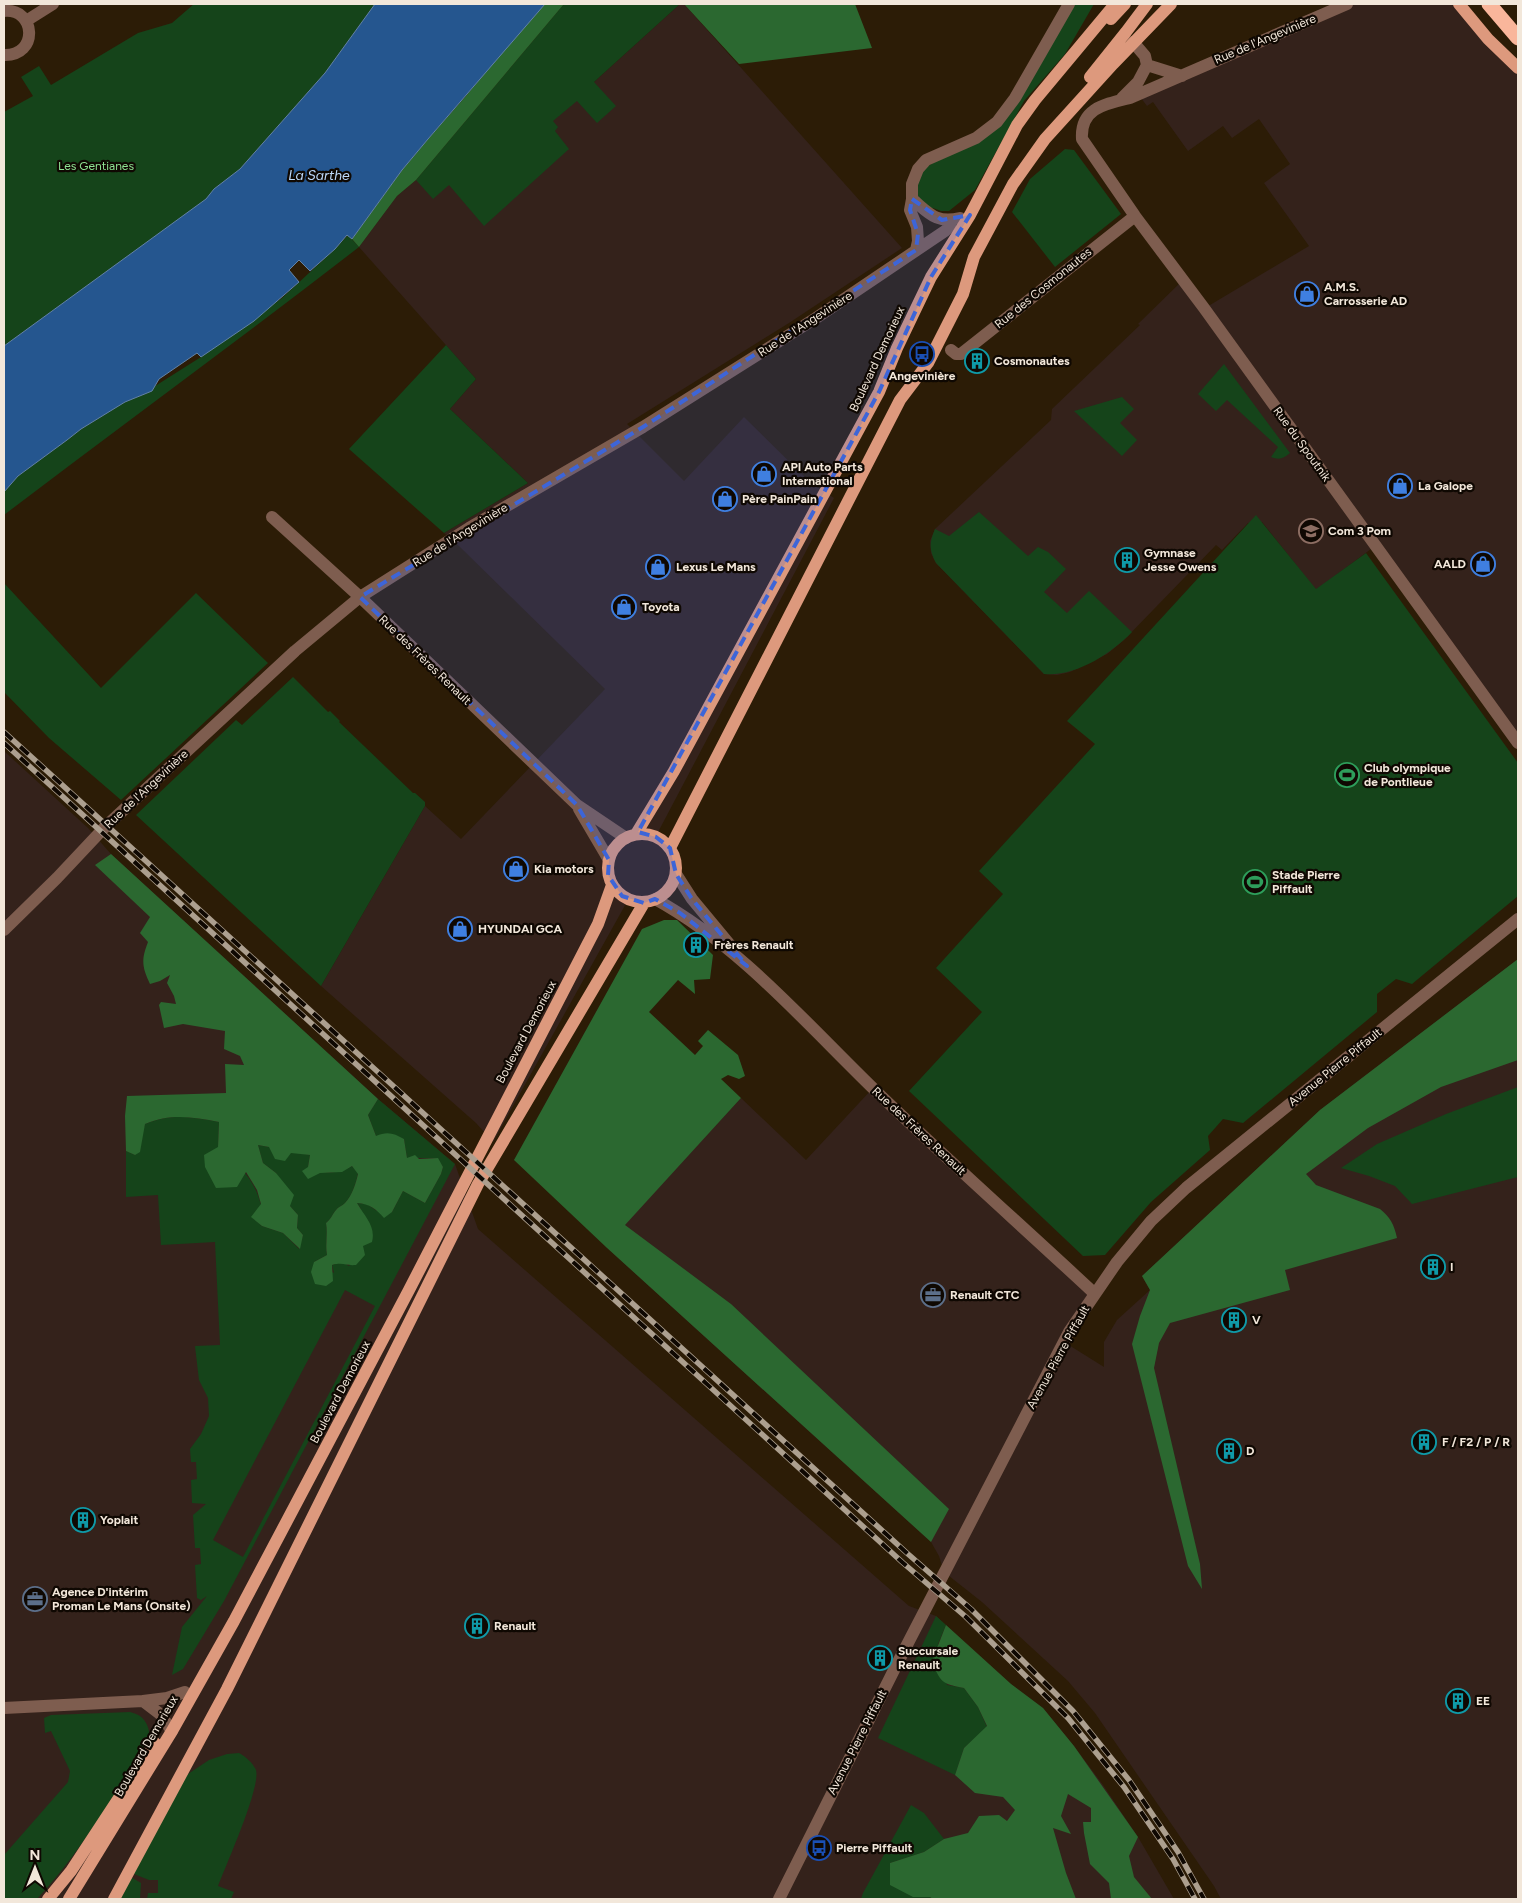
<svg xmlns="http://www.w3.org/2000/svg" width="1522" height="1903" font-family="Figtree,sans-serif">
  <rect width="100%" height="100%" fill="#2c1c06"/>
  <!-- industrial -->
  <path fill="#34221b" d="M 680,4 L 684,4 L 902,248 L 789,323 L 627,424 L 684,481 L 744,417 L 810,482 L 834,498 L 656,836 L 670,848 L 676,860 L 676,874 L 674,883 L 669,892 L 660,898 L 644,903 L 628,900 L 493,1142 L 476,1123 L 321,986 L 425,806 L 461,839 L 605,689 L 460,547 L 444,533 L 528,483 L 450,409 L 476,379 L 359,247 L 397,196 L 416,180 L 594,82 Z
    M 1347,4 L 1459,4 L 1518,68 L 1518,743 L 1375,546 L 1316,590 L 1262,522 L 1248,523 L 1222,550 L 1216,545 L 1124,640 L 1107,654 L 1070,672 L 1057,675 L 1044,674 L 936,563 L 931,553 L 930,541 L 935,529 L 1051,420 L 1052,409 L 1140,325 L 1138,324 L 1183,280 L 1205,308 L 1309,246 L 1264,183 L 1290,164 L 1259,119 L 1232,138 L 1223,126 L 1188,151 L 1153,102 L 1147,106 L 1138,94 Z
    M 4,751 L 88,828 L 111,854 L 378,1099 L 455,1164 L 478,1229 L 909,1606 L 936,1616 L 1011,1684 L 1043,1708 L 1074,1746 L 1103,1785 L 1138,1837 L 1174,1899 L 4,1899 Z
    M 1518,959 L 1518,1899 L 1221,1899 L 1214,1886 L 1095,1713 L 1068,1681 L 982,1602 L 944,1572 L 939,1556 L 931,1542 L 606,1247 L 624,1225 L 741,1098 L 806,1160 L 873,1088 L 1094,1293 L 1064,1342 L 1104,1367 L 1104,1342 L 1117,1320 L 1150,1290 L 1142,1276 L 1320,1110 Z"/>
  <!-- green -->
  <path fill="#15441a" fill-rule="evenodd" d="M 194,4 L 375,4 L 325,73 L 240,169 L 214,189 L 207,199 L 4,346 L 4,112 L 33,96 L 21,77 L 39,66 L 51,85 L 138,33 L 172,23 Z
    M 564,4 L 680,4 L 594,82 L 616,106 L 597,123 L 577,101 L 553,121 L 558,127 L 555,131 L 569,149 L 484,226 L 449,185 L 433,199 L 416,180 Z
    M 1066,4 L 1094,4 L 1065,54 L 1024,101 L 975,190 L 949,211 L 941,211 L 933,208 L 924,211 L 911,191 L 914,175 L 997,122 Z
    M 1065,149 L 1074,150 L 1121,214 L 1055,267 L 1012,212 L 1030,179 Z
    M 348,235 L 359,247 C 242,338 122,425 4,515 L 4,492 L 18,476 L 67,440 L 81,429 L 125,402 L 152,391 L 152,388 L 201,357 L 282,298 L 335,249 Z
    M 446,345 L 476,379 L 450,409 L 528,483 L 444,533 L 349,449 Z
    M 1224,364 L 1290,453 C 1283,459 1279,460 1271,457 L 1278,447 L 1227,400 L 1216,411 L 1198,394 Z
    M 1122,397 L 1134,409 L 1120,423 L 1137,440 L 1122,456 L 1074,411 Z
    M 979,512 L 1028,556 L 1038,547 L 1048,552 L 1066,569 L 1044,592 L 1067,613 L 1089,591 L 1132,632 C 1111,654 1075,677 1044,674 L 936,563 C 929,550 929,543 935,529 L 949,536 Z
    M 1256,515 L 1316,589 L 1366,553 L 1518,763 L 1518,896 L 1412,984 L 1396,979 L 1377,994 L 1377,1012 L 1243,1123 L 1223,1119 L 1208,1136 L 1210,1150 L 1151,1202 L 1105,1255 L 1083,1256 L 909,1091 L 982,1012 L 936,968 L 1003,894 L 979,871 L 1095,744 L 1067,721 Z
    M 4,583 L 101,688 L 196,593 L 268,663 L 121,800 L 49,738 L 4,692 Z
    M 293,677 L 328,712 L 330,711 L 340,721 L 339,722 L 413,793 L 415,793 L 425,802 L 425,806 L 321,986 L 136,815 L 236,720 L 242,725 Z
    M 1518,1087 L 1518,1177 L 1412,1204 L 1395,1186 L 1369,1176 L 1341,1168 L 1377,1144 L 1446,1114 Z
    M 378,1099 L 455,1164 L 224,1601 L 183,1669 L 172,1675 L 182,1627 L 207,1596 L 201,1600 L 197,1598 L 195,1565 L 201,1564 L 200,1548 L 195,1548 L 193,1515 L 206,1504 L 192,1503 L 191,1480 L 197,1479 L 196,1462 L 191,1462 L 190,1449 L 201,1434 L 209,1416 L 208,1398 L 199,1380 L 195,1346 L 220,1345 L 215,1242 L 161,1245 L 158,1195 L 126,1197 L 126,1151 L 135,1155 L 145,1124 C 172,1113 192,1117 219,1122 L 218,1147 C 238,1165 254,1177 261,1205 L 252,1217 L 262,1226 L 283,1233 L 299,1249 L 303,1235 L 297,1228 L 298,1215 L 290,1206 L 276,1173 L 263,1163 L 258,1145 L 310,1155 L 308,1167 C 323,1174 337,1175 352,1166 L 358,1173 C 356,1183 352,1196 345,1203 C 342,1206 338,1207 336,1210 C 332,1215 331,1219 326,1223 C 328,1234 325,1244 327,1255 L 314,1262 L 334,1273 L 332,1265 L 342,1262 L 349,1266 L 363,1246 L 361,1209 L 357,1203 L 367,1204 L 377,1211 L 392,1212 L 403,1191 L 425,1203 L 441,1174 L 443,1167 L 437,1158 L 407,1158 L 404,1139 L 376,1136 L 368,1115 ZM 345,1290 L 375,1306 L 243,1557 L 213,1540 Z
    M 936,1616 L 946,1625 L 938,1644 L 947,1685 L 964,1688 L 978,1707 L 987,1727 L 964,1748 L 955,1775 L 878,1738 Z
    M 130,1712 C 144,1715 149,1724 150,1738 C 115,1793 81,1852 37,1899 L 4,1899 L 4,1855 L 68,1782 L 70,1771 L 51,1731 L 45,1733 L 44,1718 L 51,1715 Z
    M 239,1753 C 246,1757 253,1763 256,1770 C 261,1787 226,1865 218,1886 L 234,1892 L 231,1899 L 147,1899 L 148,1893 L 158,1893 L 158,1880 L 149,1880 L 129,1872 L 179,1780 L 209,1760 L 227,1754 Z
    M 911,1805 L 924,1813 L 944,1839 L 924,1852 L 890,1863 L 913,1897 L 930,1897 L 933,1899 L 861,1899 L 863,1893 Z
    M 131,1877 L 141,1883 L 140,1899 L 117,1899 Z"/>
  <!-- forest -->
  <path fill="#2b6830" d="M 545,4 L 564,4 L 416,180 L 397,196 L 359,247 L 352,239 L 402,170 L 428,139 L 465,97 L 505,48 Z
    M 684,4 L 855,4 L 872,48 L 739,64 Z
    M 111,854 L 378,1099 L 368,1115 L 376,1136 C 387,1131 394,1133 404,1139 L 407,1158 L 415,1155 L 419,1159 L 438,1158 L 443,1167 L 441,1174 L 425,1203 L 403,1191 L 392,1212 L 384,1218 C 376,1209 370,1204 357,1203 C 365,1217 376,1226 372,1242 L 363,1246 L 365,1255 L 356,1265 C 345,1266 344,1262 332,1265 L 333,1281 L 326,1286 L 315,1284 L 311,1272 L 314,1262 L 327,1255 C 325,1244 328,1234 326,1223 C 331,1219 332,1215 336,1210 C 338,1207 342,1206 345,1203 C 352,1196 356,1183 358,1174 L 352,1166 L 342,1172 L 320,1173 L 308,1179 L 302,1171 L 308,1167 L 310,1155 L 291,1153 L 285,1161 L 275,1159 L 269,1147 L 258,1145 L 263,1163 L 276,1173 L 294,1195 L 290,1206 L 298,1215 L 297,1228 L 303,1235 L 300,1249 L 283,1233 L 262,1226 L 251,1217 L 261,1204 L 257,1190 L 246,1172 L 237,1187 L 216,1188 L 205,1167 L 204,1155 L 218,1147 L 219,1122 C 193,1117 171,1113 145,1124 L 140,1152 L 135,1155 L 126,1151 L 125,1116 L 127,1096 L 226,1093 L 225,1064 L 244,1065 L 240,1056 L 224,1049 L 225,1031 L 183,1024 L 164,1028 L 159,1005 L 161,1002 L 176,1004 L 174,996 L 167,983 L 170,975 L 160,981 L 150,984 C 142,967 141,960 148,942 L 140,933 L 150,917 L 95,865 Z
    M 664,920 L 677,920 L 713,955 L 710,979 L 694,980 L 695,994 L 678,980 L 649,1012 L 695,1055 L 703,1046 L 698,1041 L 708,1030 L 738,1055 L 745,1076 L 739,1079 L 728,1075 L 721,1079 L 741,1098 L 625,1225 L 731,1304 L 949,1509 L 931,1542 L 606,1247 L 514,1160 L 642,929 Z
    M 1518,959 L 1518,1060 L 1441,1087 L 1368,1128 L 1306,1174 L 1316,1185 L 1380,1209 C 1390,1217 1394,1224 1397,1238 L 1285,1270 L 1290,1290 L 1170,1323 L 1159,1343 L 1154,1368 L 1200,1564 L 1202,1589 L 1188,1566 L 1132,1344 L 1140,1316 L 1150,1290 L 1142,1276 L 1320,1110 Z
    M 946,1625 L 1011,1684 L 1043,1708 L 1074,1746 L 1138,1837 L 1129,1856 L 1134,1877 L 1152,1899 L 1111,1899 L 1109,1883 L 1090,1864 L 1084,1833 L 1083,1822 L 1091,1822 L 1091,1808 L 1068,1794 L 1061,1816 L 1071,1834 L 1053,1828 L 1066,1873 L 1076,1899 L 933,1899 L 930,1897 L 913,1897 L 890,1885 L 890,1863 L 924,1852 L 944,1839 L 968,1833 L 979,1816 L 999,1815 L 1007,1821 L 1015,1810 L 1003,1797 L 975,1793 L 955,1775 L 964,1748 L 987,1726 L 978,1707 L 964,1688 C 942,1684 940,1682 932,1661 Z"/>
  <!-- water -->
  <path fill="#25568f" stroke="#6282a6" d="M 375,4 L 545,4 L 428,139 L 402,170 L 352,239 L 347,235 L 335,249 L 310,271 L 299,260 L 289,270 L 299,282 L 254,321 L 201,357 L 197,353 L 159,379 L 152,391 L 125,402 L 81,429 L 67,440 L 18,476 L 4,492 L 4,346 L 206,199 L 214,189 L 240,169 L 325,73 Z"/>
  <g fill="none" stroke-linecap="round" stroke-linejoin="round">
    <!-- minor -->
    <path stroke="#7e5d4f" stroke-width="12" d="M 1347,4 L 1130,98 C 1105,104 1080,108 1082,139 L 1135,216 L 1204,308 L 1518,743
      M 4,11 C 36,8 39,56 4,55
      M 26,21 L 53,4
      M 1147,65 L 1182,76
      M 1122,98 L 1138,82 L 1147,65 L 1145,56 L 1133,42
      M 912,199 C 929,213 936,224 960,218
      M 916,250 L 918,241 L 917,227 L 910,210 L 912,199 L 912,184 L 918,169 L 926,160 L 976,138 L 997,122 L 1015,98 L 1069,4
      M 951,350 L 956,354 L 961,354 L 1135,216
      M 272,517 L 360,597 L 577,805 L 626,838
      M 579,809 L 609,860
      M 676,874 L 692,899 L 731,946
      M 655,899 C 741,946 810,1028 880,1095 C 950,1162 1023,1227 1094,1293
      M 4,930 L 57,878 L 104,828 L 295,651 L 360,597 L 469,528 L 643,427 L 816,318 L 945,231 L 950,226 L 952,220
      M 143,1701 L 160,1714 L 172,1731
      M 4,1708 L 143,1701 L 167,1698 L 185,1692
      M 779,1899 L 895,1668 L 1069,1332 L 1117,1262 L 1151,1221 L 1186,1188 L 1518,919"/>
    <!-- major -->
    <path stroke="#dd997d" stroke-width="12" d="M 1459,4 L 1488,39 L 1518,68
      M 1111,19 L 1125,4
      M 1090,77 L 1126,32 L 1147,4
      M608 868a34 34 0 1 1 68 0a34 34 0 1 1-68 0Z
      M 636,834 L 674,771 L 879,392 L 897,348 L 931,277 L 970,215 L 1017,125 L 1035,100 L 1115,4
      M 670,848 L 900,400 L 928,363 L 963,294 L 974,257 L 1013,184 L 1045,139 L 1113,64 L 1171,4
      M 48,1899 L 71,1871 L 155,1743
      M 69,1899 L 172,1731 L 234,1621 L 409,1290 L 598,924 L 612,885
      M 114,1899 L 227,1689 L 478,1184 L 644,903"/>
    <!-- highway -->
    <path stroke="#f9b69b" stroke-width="15" d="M 1489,4 L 1518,38"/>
    <defs>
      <path id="rail" d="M 4,732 L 908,1554 L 971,1609 L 1073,1711 L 1129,1780 L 1178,1852 L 1204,1899
        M 4,743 L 902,1562 L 966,1617 L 1068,1718 L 1124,1787 L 1173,1859 L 1195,1899"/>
    </defs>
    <!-- rail casing -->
    <use href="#rail" stroke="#ac9f8f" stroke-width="5.5"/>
    <!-- rail -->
    <use href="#rail" stroke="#0f0802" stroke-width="4" stroke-dasharray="11" stroke-linecap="butt"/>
  </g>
  <!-- marked area -->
  <path fill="#3d65d8" fill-opacity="0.2" stroke="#3d65d8" stroke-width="4" stroke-dasharray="10 6" stroke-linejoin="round" d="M 912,199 L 942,220 L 970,215 L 931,277 L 879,392 L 638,832 L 656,837 L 670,848 L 676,874 L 692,899 L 747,966 L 680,913 L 655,899 L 644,903 L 622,896 L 608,875 L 609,860 L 577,805 L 360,597 L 643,427 L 916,250 L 918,234 L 910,210 Z"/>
  <!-- icons -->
  <defs>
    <symbol id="shop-ring" viewBox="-11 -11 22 22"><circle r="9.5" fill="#0f0802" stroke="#3f7fe0" stroke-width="1.5"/><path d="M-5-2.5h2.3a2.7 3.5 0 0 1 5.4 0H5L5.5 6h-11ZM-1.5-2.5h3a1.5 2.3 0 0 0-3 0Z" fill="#3f7fe0"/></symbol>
    <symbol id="bus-ring" viewBox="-11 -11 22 22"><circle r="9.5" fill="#0f0802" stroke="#1a4fb4" stroke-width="1.5"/><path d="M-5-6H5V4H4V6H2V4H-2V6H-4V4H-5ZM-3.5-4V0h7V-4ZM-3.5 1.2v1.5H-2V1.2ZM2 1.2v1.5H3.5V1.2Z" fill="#1a4fb4"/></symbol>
    <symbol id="building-ring" viewBox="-11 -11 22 22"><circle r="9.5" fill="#0f0802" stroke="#0f9aa8" stroke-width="1.5"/><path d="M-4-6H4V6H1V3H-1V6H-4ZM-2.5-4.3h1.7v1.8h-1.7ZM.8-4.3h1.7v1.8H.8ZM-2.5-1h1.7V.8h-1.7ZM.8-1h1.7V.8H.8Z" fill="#0f9aa8"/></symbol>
    <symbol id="school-ring" viewBox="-11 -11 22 22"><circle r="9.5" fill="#0f0802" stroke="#8d6e63" stroke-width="1.5"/><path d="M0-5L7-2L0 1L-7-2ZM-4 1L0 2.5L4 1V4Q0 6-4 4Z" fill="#8d6e63"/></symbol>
    <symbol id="stadium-ring" viewBox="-11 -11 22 22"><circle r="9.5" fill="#0f0802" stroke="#2e9e5b" stroke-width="1.5"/><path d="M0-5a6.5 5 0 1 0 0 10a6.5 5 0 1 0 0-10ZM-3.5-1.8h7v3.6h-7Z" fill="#2e9e5b"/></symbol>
    <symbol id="office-ring" viewBox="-11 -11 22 22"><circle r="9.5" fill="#0f0802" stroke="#5c6f8a" stroke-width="1.5"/><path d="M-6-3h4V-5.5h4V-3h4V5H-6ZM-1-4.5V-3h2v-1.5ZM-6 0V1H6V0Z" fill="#5c6f8a"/></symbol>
  </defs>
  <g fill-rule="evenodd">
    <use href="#shop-ring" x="1293" y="280" width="28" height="28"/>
    <use href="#bus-ring" x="908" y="340" width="28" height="28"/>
    <use href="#building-ring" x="963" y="347" width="28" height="28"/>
    <use href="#shop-ring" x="750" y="460" width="28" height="28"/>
    <use href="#shop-ring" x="1386" y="472" width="28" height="28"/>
    <use href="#shop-ring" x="711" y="485" width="28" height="28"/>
    <use href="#school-ring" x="1297" y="517" width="28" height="28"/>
    <use href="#building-ring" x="1113" y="546" width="28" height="28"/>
    <use href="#shop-ring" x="1469" y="550" width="28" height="28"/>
    <use href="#shop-ring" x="644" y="553" width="28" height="28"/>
    <use href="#shop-ring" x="610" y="593" width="28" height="28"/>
    <use href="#stadium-ring" x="1333" y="761" width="28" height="28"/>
    <use href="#shop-ring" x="502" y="855" width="28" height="28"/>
    <use href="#stadium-ring" x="1241" y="868" width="28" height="28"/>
    <use href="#shop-ring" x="446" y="915" width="28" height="28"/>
    <use href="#building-ring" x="682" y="931" width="28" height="28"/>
    <use href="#building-ring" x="1419" y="1253" width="28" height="28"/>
    <use href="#office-ring" x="919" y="1281" width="28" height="28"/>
    <use href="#building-ring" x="1220" y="1306" width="28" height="28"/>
    <use href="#building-ring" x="1410" y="1428" width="28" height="28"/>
    <use href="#building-ring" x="1215" y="1437" width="28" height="28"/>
    <use href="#building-ring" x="69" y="1506" width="28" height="28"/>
    <use href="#office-ring" x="21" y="1585" width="28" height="28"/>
    <use href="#building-ring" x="463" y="1612" width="28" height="28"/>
    <use href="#building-ring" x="866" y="1644" width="28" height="28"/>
    <use href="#building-ring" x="1444" y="1687" width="28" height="28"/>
    <use href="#bus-ring" x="805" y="1834" width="28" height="28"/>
  </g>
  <g text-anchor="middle" stroke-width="4.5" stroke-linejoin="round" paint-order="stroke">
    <!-- street labels -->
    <g font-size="12" fill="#f2e7da" stroke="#0f0802">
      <text transform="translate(1265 39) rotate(-23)" y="4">Rue de l'Angevinière</text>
      <text transform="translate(1043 288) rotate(-39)" y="4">Rue des Cosmonautes</text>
      <text transform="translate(805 324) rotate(-33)" y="4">Rue de l'Angevinière</text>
      <text transform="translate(877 359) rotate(-65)" y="4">Boulevard Demorieux</text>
      <text transform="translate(1302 444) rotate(54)" y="4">Rue du Spoutnik</text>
      <text transform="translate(460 535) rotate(-32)" y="4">Rue de l'Angevinière</text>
      <text transform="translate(425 660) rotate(44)" y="4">Rue des Frères Renault</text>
      <text transform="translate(146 789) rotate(-43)" y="4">Rue de l'Angevinière</text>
      <text transform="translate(526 1032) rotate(-62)" y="4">Boulevard Demorieux</text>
      <text transform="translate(1335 1067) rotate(-39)" y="4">Avenue Pierre Piffault</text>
      <text transform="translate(919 1131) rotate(43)" y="4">Rue des Frères Renault</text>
      <text transform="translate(1058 1357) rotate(-61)" y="4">Avenue Pierre Piffault</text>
      <text transform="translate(340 1392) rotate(-62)" y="4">Boulevard Demorieux</text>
      <text transform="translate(857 1742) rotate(-63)" y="4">Avenue Pierre Piffault</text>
      <text transform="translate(146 1746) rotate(-60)" y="4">Boulevard Demorieux</text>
    </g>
    <!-- park labels -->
    <g font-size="12" fill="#8fe393" stroke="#0f0802">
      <text x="96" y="170">Les Gentianes</text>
    </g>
    <!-- poi labels -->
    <g font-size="12" font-weight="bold" fill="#f2e7da" stroke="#0f0802" text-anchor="start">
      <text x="1324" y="291">A.M.S.<tspan x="1324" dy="14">Carrosserie AD</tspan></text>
      <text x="994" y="365">Cosmonautes</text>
      <text x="922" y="380" text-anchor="middle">Angevinière</text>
      <text x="782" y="471">API Auto Parts<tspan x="782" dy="14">International</tspan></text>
      <text x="1418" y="490">La Galope</text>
      <text x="742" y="503">Père PainPain</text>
      <text x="1328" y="535">Com 3 Pom</text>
      <text x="1144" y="557">Gymnase<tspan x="1144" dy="14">Jesse Owens</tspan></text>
      <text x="1466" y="568" text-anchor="end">AALD</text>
      <text x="676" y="571">Lexus Le Mans</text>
      <text x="642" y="611">Toyota</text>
      <text x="1364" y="772">Club olympique<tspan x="1364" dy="14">de Pontlieue</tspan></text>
      <text x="534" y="873">Kia motors</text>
      <text x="1272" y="879">Stade Pierre<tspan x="1272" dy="14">Piffault</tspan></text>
      <text x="478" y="933">HYUNDAI GCA</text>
      <text x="714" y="949">Frères Renault</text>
      <text x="1450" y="1271">I</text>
      <text x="950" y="1299">Renault CTC</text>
      <text x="1252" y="1324">V</text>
      <text x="1442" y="1446">F / F2 / P / R</text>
      <text x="1246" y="1455">D</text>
      <text x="100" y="1524">Yoplait</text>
      <text x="52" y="1596">Agence D'intérim<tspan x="52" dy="14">Proman Le Mans (Onsite)</tspan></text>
      <text x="494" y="1630">Renault</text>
      <text x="898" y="1655">Succursale<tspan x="898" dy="14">Renault</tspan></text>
      <text x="1476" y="1705">EE</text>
      <text x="836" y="1852">Pierre Piffault</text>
    </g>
    <!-- water labels -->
    <g font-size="14" font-style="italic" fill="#bed9fa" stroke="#0f0802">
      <text x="319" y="180">La Sarthe</text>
    </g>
  </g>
  <!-- border -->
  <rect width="1522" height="1903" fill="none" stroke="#f2e7da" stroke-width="10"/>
  <!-- north arrow -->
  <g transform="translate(35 1868)" stroke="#0f0802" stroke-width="4" paint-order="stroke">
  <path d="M0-4L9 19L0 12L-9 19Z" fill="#f2e7da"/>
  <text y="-8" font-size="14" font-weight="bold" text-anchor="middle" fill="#f2e7da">N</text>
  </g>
</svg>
